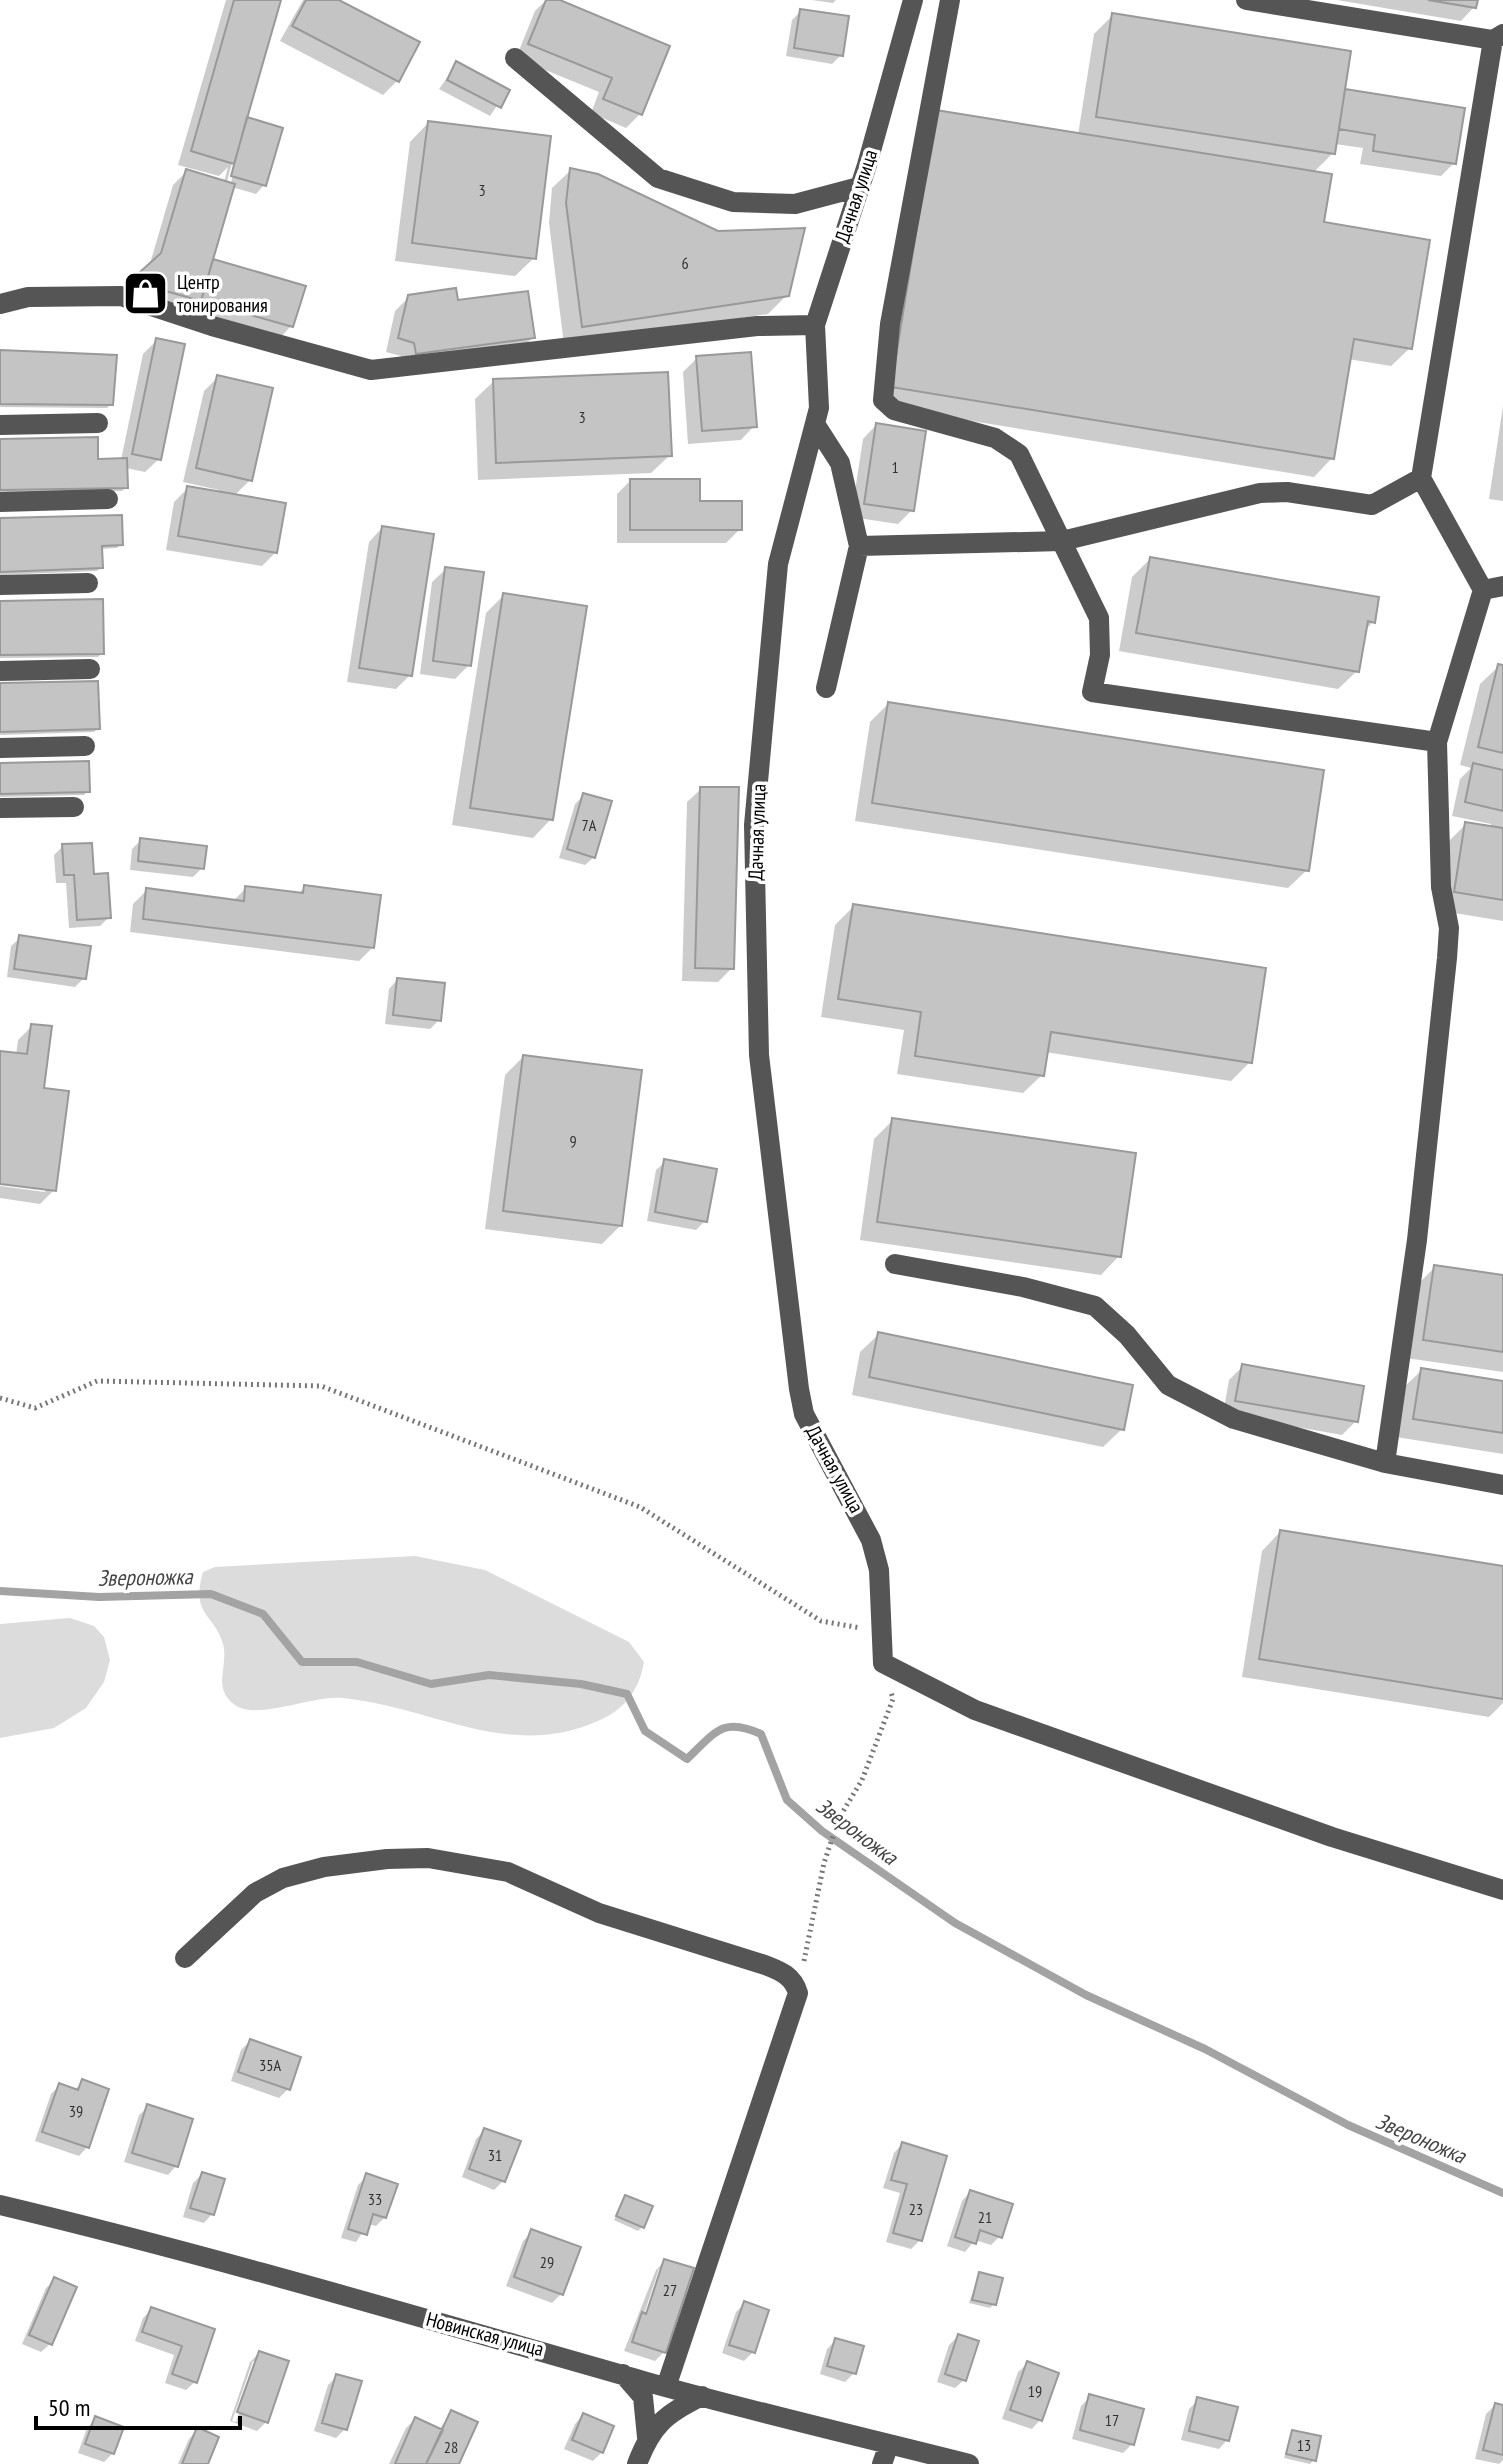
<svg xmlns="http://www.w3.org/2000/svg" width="1503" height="2464" font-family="'PT Sans Narrow',sans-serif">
  <rect width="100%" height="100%" fill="#fff"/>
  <!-- green -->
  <path fill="#dcdcdc" d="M 415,1556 L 485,1570 L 629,1642 L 644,1662 C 639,1691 624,1710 598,1721 C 507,1761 431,1706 342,1698 C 312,1695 257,1721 235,1705 C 211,1688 229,1667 223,1644 C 215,1614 190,1616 203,1572 L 215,1567 Z
    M 70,1618 L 94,1626 L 104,1637 L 110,1660 L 104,1682 L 86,1708 L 54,1728 L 0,1738 L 0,1624 Z"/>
  <!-- shadow -->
  <path fill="#0003" fill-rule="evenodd" d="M 226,0 L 279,0 L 245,119 L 264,185 L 256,194 L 232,187 L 210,260 L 291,326 L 278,340 L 119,294 L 149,267 L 173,185 L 186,172 L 224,182 L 228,167 L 219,176 L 178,165 ZM 238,157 L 230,186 L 226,185 L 232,163 Z
    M 303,0 L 335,0 L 417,43 L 397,81 L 383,95 L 280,41 Z
    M 546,0 L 555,0 L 640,114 L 626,128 L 591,113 L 599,92 L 516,58 L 535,11 Z
    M 812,0 L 836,0 L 833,3 Z
    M 1337,0 L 1476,0 L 1474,7 L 1461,21 Z
    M 801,11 L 841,55 L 832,64 L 786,56 L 792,20 Z
    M 1112,16 L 1343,91 L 1454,163 L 1441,176 L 1360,164 L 1363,148 L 1335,144 L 1333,153 L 1313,173 L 1322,224 L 1410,348 L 1391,366 L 1348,359 L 1332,458 L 1314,477 L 874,405 L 918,130 L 1078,135 L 1094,34 Z
    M 457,64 L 507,91 L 490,116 L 439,89 Z
    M 428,123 L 534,258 L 515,276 L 395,261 L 410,142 Z
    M 571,170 L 787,295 L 768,314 L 564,345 L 549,223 L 552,188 Z
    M 409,297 L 456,302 L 533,337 L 519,351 L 403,367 L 401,356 L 386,352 L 395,311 Z
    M 157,340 L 159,459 L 145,472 L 126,468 L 126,487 L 122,491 L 0,493 L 0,441 L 96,461 L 121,460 L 143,354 Z
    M 0,352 L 111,404 L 107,408 L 0,407 Z
    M 697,358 L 754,426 L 741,440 L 688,444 L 683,372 Z
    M 218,377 L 250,480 L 234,496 L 276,552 L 262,566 L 166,550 L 174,502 L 188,488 L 218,493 L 219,490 L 183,482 L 204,391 Z
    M 494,381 L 670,455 L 651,473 L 478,480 L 475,399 Z
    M 1503,406 L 1503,501 L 1489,499 Z
    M 876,425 L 912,510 L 898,524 L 851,517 L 863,439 Z
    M 630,481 L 698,503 L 740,529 L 726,543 L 617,543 L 617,494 Z
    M 0,520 L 121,544 L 117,548 L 100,549 L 101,567 L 97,571 L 0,575 Z
    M 382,528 L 410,675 L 396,689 L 347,682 L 369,542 Z
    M 1150,559 L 1373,622 L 1364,631 L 1357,671 L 1338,689 L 1119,651 L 1132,577 Z
    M 446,569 L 469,665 L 455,679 L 420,674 L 432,582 Z
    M 504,595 L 551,819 L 533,838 L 452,825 L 486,613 Z
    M 0,603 L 102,653 L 98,657 L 0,658 Z
    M 1499,666 L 1503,667 L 1503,921 L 1436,910 L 1448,842 L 1466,824 L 1491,828 L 1491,824 L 1452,816 L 1460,779 L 1471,768 L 1460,765 L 1480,684 Z
    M 0,685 L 98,728 L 94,732 L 0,735 Z
    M 888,704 L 1307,870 L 1288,888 L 855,821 L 870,722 Z
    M 0,765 L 88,791 L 84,795 L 0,797 Z
    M 701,789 L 732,968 L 718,982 L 682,981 L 687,802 Z
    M 584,795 L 594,857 L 585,865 L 559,858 L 575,804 Z
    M 141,840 L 202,868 L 193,877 L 130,870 L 132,849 Z
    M 63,846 L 92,876 L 109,917 L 100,926 L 69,928 L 66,883 L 56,883 L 54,855 Z
    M 305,887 L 373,947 L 359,961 L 130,932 L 133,904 L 147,890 L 233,901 L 246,888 L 298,894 Z
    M 854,906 L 1250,1062 L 1231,1081 L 1045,1052 L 1042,1075 L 1023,1093 L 897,1074 L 904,1030 L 821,1017 L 835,925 Z
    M 20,938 L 84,978 L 75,987 L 7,977 L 11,946 Z
    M 397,980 L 439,1020 L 430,1029 L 385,1024 L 389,989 Z
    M 32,1026 L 54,1190 L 40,1204 L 0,1198 L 0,1186 L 45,1192 L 45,1187 L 0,1181 L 0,1054 L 16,1055 L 18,1040 Z
    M 523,1057 L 621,1225 L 602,1244 L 485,1229 L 505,1075 Z
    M 892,1121 L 1119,1256 L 1101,1275 L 860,1240 L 874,1139 Z
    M 665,1162 L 705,1221 L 696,1230 L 647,1221 L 656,1170 Z
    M 1435,1267 L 1503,1277 L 1503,1372 L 1406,1358 L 1416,1286 Z
    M 879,1334 L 1122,1429 L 1103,1447 L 852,1395 L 860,1352 Z
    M 1243,1366 L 1356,1421 L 1342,1435 L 1223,1414 L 1229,1380 Z
    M 1422,1370 L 1503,1383 L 1503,1454 L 1396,1437 L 1403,1388 Z
    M 1280,1532 L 1503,1568 L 1503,1703 L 1489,1717 L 1242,1677 L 1262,1551 Z
    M 250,2041 L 288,2089 L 279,2098 L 231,2081 L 241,2050 Z
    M 83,2082 L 87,2147 L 79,2156 L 35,2141 L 51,2094 L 60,2085 L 74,2090 Z
    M 148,2107 L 176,2166 L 168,2175 L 124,2162 L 139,2115 Z
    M 485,2130 L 503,2181 L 494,2190 L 462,2177 L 476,2139 Z
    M 902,2144 L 920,2240 L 911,2249 L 886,2242 L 900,2193 L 883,2188 L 894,2153 Z
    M 202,2174 L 212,2214 L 204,2223 L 183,2217 L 193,2183 Z
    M 367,2176 L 385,2217 L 376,2226 L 368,2224 L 356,2242 L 341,2238 L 358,2185 Z
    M 970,2192 L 1000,2236 L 991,2245 L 975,2240 L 965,2252 L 947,2246 L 962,2201 Z
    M 626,2198 L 642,2227 L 638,2231 L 614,2220 Z
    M 532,2232 L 561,2294 L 552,2303 L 506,2286 L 523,2241 Z
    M 665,2261 L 664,2352 L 655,2361 L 624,2351 L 656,2270 ZM 659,2269 L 663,2269 L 645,2324 L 641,2323 Z
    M 979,2274 L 994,2304 L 990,2308 L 969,2303 Z
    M 55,2280 L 50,2344 L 41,2352 L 22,2344 L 46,2288 Z
    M 745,2303 L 753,2352 L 744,2361 L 722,2353 L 736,2312 Z
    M 152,2309 L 213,2331 L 195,2382 L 186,2390 L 165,2383 L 174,2355 L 135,2341 L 143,2318 Z
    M 958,2336 L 964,2380 L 955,2388 L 937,2382 L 949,2345 Z
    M 836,2340 L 854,2373 L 845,2382 L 820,2374 L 827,2349 Z
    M 259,2353 L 266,2422 L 257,2431 L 230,2421 L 250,2362 ZM 253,2361 L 257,2361 L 236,2422 L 232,2421 Z
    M 1027,2364 L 1040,2420 L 1032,2429 L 1002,2419 L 1018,2372 Z
    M 337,2376 L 345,2429 L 336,2438 L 314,2431 L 328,2385 Z
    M 1090,2397 L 1132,2444 L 1123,2453 L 1072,2439 L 1081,2406 Z
    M 1198,2400 L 1227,2440 L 1219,2449 L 1181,2440 L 1189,2409 Z
    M 1495,2405 L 1503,2407 L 1503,2460 L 1499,2464 L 1475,2459 L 1486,2414 Z
    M 451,2413 L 457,2464 L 389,2464 L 406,2428 L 415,2419 L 439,2430 Z
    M 583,2415 L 602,2452 L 593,2461 L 564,2449 L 575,2424 Z
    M 96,2419 L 113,2453 L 104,2462 L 78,2453 L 87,2428 Z
    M 197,2430 L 205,2464 L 178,2464 L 189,2439 Z
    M 1292,2432 L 1314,2460 L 1310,2464 L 1284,2458 Z"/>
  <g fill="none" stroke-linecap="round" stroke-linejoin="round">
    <!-- stream -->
    <path stroke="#a3a3a3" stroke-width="8" d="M 0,1591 L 99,1597 L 211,1594 L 263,1614 L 302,1662 L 357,1662 L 431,1684 L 489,1675 L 581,1684 L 627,1694 L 645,1731 L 687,1759 C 715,1733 722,1716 761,1734 L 787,1800 L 822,1831 L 955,1923 L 1086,1995 L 1205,2049 L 1348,2125 L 1503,2193"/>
  </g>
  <!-- building -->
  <path fill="#c4c4c4" stroke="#999" stroke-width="2" d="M 234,0 L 281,0 L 234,164 L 191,151 Z
    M 306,0 L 339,0 L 420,42 L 399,82 L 292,26 Z
    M 546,0 L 560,0 L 670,46 L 642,115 L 603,99 L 612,78 L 528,44 Z
    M 1428,0 L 1478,0 L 1476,8 Z
    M 800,9 L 849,16 L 843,56 L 794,48 Z
    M 1112,13 L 1351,51 L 1335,154 L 1096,117 Z
    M 456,61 L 510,90 L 501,108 L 447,80 Z
    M 1345,89 L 1465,108 L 1456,164 L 1373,151 L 1375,135 L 1339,129 Z
    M 936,110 L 1332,174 L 1324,222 L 1430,240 L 1412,349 L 1354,339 L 1334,459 L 891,387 Z
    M 247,117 L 283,128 L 266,186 L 231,176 Z
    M 428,121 L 551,136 L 536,259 L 412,243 Z
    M 570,168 L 598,174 L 718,231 L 805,228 L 789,296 L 582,327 L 566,203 Z
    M 186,169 L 235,184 L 201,301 L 130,281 L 161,253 Z
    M 213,259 L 306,286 L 293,327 L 201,301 Z
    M 456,288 L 458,300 L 528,291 L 535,338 L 416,354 L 414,343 L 398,338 L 408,295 Z
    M 156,338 L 185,344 L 161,460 L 132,454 Z
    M 0,350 L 117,355 L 113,405 L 0,404 Z
    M 751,352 L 757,427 L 702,431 L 696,356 Z
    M 668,372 L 672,456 L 496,463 L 493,379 Z
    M 217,375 L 273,388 L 252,481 L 196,468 Z
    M 876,423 L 926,431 L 914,511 L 864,504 Z
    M 98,437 L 98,459 L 127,458 L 128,488 L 0,490 L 0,439 Z
    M 630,479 L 700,479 L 700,501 L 742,501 L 742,530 L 630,530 Z
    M 187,486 L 286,503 L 277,553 L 178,536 Z
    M 122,515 L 123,545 L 102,546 L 103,568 L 0,572 L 0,518 Z
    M 382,526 L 434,534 L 412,676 L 359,668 Z
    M 1150,557 L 1379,597 L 1375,623 L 1368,621 L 1359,672 L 1136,633 Z
    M 445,567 L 484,572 L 471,666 L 433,661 Z
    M 503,593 L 587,606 L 553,820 L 470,808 Z
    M 103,599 L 104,654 L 0,655 L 0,601 Z
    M 1498,664 L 1503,665 L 1503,753 L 1478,747 Z
    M 98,681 L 100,729 L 0,732 L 0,683 Z
    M 888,702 L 1324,770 L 1309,871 L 872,803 Z
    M 89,761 L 90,792 L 0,794 L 0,763 Z
    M 1473,763 L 1503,770 L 1503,811 L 1465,802 Z
    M 700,787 L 739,787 L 734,969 L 695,968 Z
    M 583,793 L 612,801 L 595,858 L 567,849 Z
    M 1465,822 L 1503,828 L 1503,900 L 1454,892 Z
    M 140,838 L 207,846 L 204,869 L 138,861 Z
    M 92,843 L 94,874 L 108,873 L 111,918 L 77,920 L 74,875 L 64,875 L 62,844 Z
    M 304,885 L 381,895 L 374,948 L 143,919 L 146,888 L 244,901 L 245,886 L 303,893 Z
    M 853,904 L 1266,968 L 1252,1063 L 1051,1032 L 1044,1076 L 915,1056 L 921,1012 L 838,999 Z
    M 19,935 L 91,946 L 86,979 L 14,969 Z
    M 397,978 L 445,983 L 441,1021 L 393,1015 Z
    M 31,1024 L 52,1026 L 44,1088 L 69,1091 L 56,1191 L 0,1184 L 0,1051 L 27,1054 Z
    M 523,1055 L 642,1070 L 622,1226 L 503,1211 Z
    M 892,1118 L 1136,1153 L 1121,1257 L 877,1222 Z
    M 664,1159 L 717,1169 L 707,1222 L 655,1212 Z
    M 1434,1265 L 1503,1275 L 1503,1352 L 1423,1340 Z
    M 878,1332 L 1133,1385 L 1124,1430 L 869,1377 Z
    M 1242,1364 L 1364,1386 L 1358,1422 L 1235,1401 Z
    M 1421,1368 L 1503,1381 L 1503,1433 L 1413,1419 Z
    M 1280,1530 L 1503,1566 L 1503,1699 L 1259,1659 Z
    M 250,2039 L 301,2057 L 290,2090 L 238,2072 Z
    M 82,2079 L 109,2089 L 89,2148 L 42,2132 L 59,2083 L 78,2090 Z
    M 147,2104 L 193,2119 L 178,2167 L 132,2153 Z
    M 484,2128 L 521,2141 L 505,2182 L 469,2169 Z
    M 902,2142 L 947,2156 L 922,2241 L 893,2233 L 907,2184 L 891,2180 Z
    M 202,2172 L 225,2179 L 214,2215 L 190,2208 Z
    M 366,2173 L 398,2184 L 386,2218 L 373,2214 L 367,2235 L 348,2229 Z
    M 970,2190 L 1013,2204 L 1002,2238 L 980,2230 L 976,2244 L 955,2237 Z
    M 625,2195 L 653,2206 L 644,2228 L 616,2216 Z
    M 531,2229 L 581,2247 L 563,2295 L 514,2277 Z
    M 664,2259 L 694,2268 L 666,2353 L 632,2342 L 642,2312 L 646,2314 Z
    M 979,2272 L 1003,2278 L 996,2305 L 972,2300 Z
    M 54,2277 L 77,2287 L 52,2345 L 29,2335 Z
    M 744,2301 L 769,2310 L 755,2353 L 729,2345 Z
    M 151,2307 L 215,2329 L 197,2383 L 172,2374 L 182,2346 L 142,2332 Z
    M 958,2334 L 979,2341 L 966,2381 L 945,2374 Z
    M 835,2338 L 864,2346 L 856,2374 L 827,2366 Z
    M 259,2351 L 289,2361 L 268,2423 L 237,2412 Z
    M 1027,2361 L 1059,2373 L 1042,2421 L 1010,2410 Z
    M 336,2374 L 362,2381 L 347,2430 L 322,2423 Z
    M 1089,2394 L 1144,2409 L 1134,2445 L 1080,2430 Z
    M 1197,2397 L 1238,2407 L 1229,2441 L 1189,2431 Z
    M 1495,2403 L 1503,2405 L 1503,2455 L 1483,2450 Z
    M 451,2410 L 478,2422 L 459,2464 L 426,2464 Z
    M 583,2413 L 614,2426 L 603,2453 L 572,2440 Z
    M 95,2416 L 124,2427 L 114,2454 L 85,2444 Z
    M 415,2417 L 443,2430 L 426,2464 L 395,2464 Z
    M 197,2427 L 219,2437 L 208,2464 L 182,2464 Z
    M 1292,2430 L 1321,2436 L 1316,2461 L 1286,2454 Z"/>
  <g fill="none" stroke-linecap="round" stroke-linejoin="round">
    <!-- path -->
    <path stroke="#777" stroke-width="5" stroke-dasharray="2 4" stroke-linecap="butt" d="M 0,1398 L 35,1408 L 97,1381 L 321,1386 L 640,1507 L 821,1621 L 861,1628
      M 804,1961 L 824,1863 L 839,1818 L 862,1780 L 893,1699 L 891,1692"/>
    <!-- minor -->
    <path stroke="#555" stroke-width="20" d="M 913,0 L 867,165 L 815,325 L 819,408 L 778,564 L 754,825 L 759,1055 L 799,1389 L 804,1414 L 871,1540 L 879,1570 L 883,1663 L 975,1710 L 1332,1837 L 1503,1890
      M 950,0 L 890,324 L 883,400 L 894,410 L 995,438 L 1019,454 L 1099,618 L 1100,655 L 1092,692 L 1437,742 L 1483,590
      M 1246,0 L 1493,40
      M 1503,34 L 1493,40 L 1421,478 L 1483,590 L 1503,586
      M 515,58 L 658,178 L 733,202 L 795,204 L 859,187
      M 0,304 L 28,297 L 121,296 L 212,326 L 371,370 L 757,326 L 815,325
      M 815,424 L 840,463 L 859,546 L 1062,541 L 1260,493 L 1287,492 L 1372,505 L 1421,478
      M 0,425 L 98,423
      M 0,502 L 108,499
      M 0,585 L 88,583
      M 0,671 L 90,669
      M 826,688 L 859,546
      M 0,748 L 85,746
      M 0,808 L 74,807
      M 895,1264 L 1023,1287 L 1095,1306 L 1127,1335 L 1168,1385 L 1234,1419 L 1385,1463 L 1417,1240 L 1447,958 L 1449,928 L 1441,887 L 1437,742
      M 1385,1463 L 1503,1485
      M 185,1958 L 255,1893 L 283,1878 L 324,1867 L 387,1859 L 428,1858 L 508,1872 L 599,1913 L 765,1965 C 781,1971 793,1976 798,1993 L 666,2387
      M 0,2205 C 218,2257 432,2321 647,2382 C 754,2412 862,2437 969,2464
      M 623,2374 L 643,2397 L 647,2437
      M 637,2464 C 652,2425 665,2414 702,2396
      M 882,2464 L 889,2444"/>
  </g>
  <!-- icons -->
  <defs>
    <symbol id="shop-square" viewBox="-11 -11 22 22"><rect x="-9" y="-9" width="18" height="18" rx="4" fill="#000" stroke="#fff"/><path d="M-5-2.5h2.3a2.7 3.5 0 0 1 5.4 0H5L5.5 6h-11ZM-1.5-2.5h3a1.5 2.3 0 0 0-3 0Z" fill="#fff"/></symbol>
  </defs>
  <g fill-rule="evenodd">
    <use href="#shop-square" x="120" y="268" width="51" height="51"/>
  </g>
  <g text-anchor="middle" stroke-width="7" stroke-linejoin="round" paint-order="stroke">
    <!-- number labels -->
    <g font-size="16" fill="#313131">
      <text x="482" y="196">3</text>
      <text x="685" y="269">6</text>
      <text x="582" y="423">3</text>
      <text x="895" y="473">1</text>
      <text x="589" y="831">7А</text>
      <text x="573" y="1147">9</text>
      <text x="270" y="2071">35А</text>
      <text x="76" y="2117">39</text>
      <text x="495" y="2161">31</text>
      <text x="375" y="2205">33</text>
      <text x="916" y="2215">23</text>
      <text x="985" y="2223">21</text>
      <text x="547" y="2268">29</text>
      <text x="670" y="2296">27</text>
      <text x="1035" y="2397">19</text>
      <text x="1112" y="2426">17</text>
      <text x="1304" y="2451">13</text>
      <text x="451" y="2453">28</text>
    </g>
    <!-- street labels -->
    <g font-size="20" fill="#000" stroke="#fff">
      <text transform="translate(856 196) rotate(-72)" y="7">Дачная улица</text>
      <text transform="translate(757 832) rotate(-88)" y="7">Дачная улица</text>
      <text transform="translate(835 1469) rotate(61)" y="7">Дачная улица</text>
      <text transform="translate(485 2334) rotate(15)" y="7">Новинская улица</text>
    </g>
    <!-- poi labels -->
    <g font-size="20" fill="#000" stroke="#fff" text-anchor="start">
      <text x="177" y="289">Центр<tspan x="177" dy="23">тонирования</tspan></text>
    </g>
    <!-- water labels -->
    <g font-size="22" font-style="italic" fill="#444" stroke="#fff">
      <text transform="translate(145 1577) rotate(-1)" y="8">Звероножка</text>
      <text transform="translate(857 1831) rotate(37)" y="8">Звероножка</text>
      <text transform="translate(1421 2138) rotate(23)" y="8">Звероножка</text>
    </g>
  </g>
  <!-- scale -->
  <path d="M36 2416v12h204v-12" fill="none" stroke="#000000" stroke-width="4"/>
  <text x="48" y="2416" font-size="24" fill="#000000" stroke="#ffffff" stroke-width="6" paint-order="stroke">50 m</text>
</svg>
